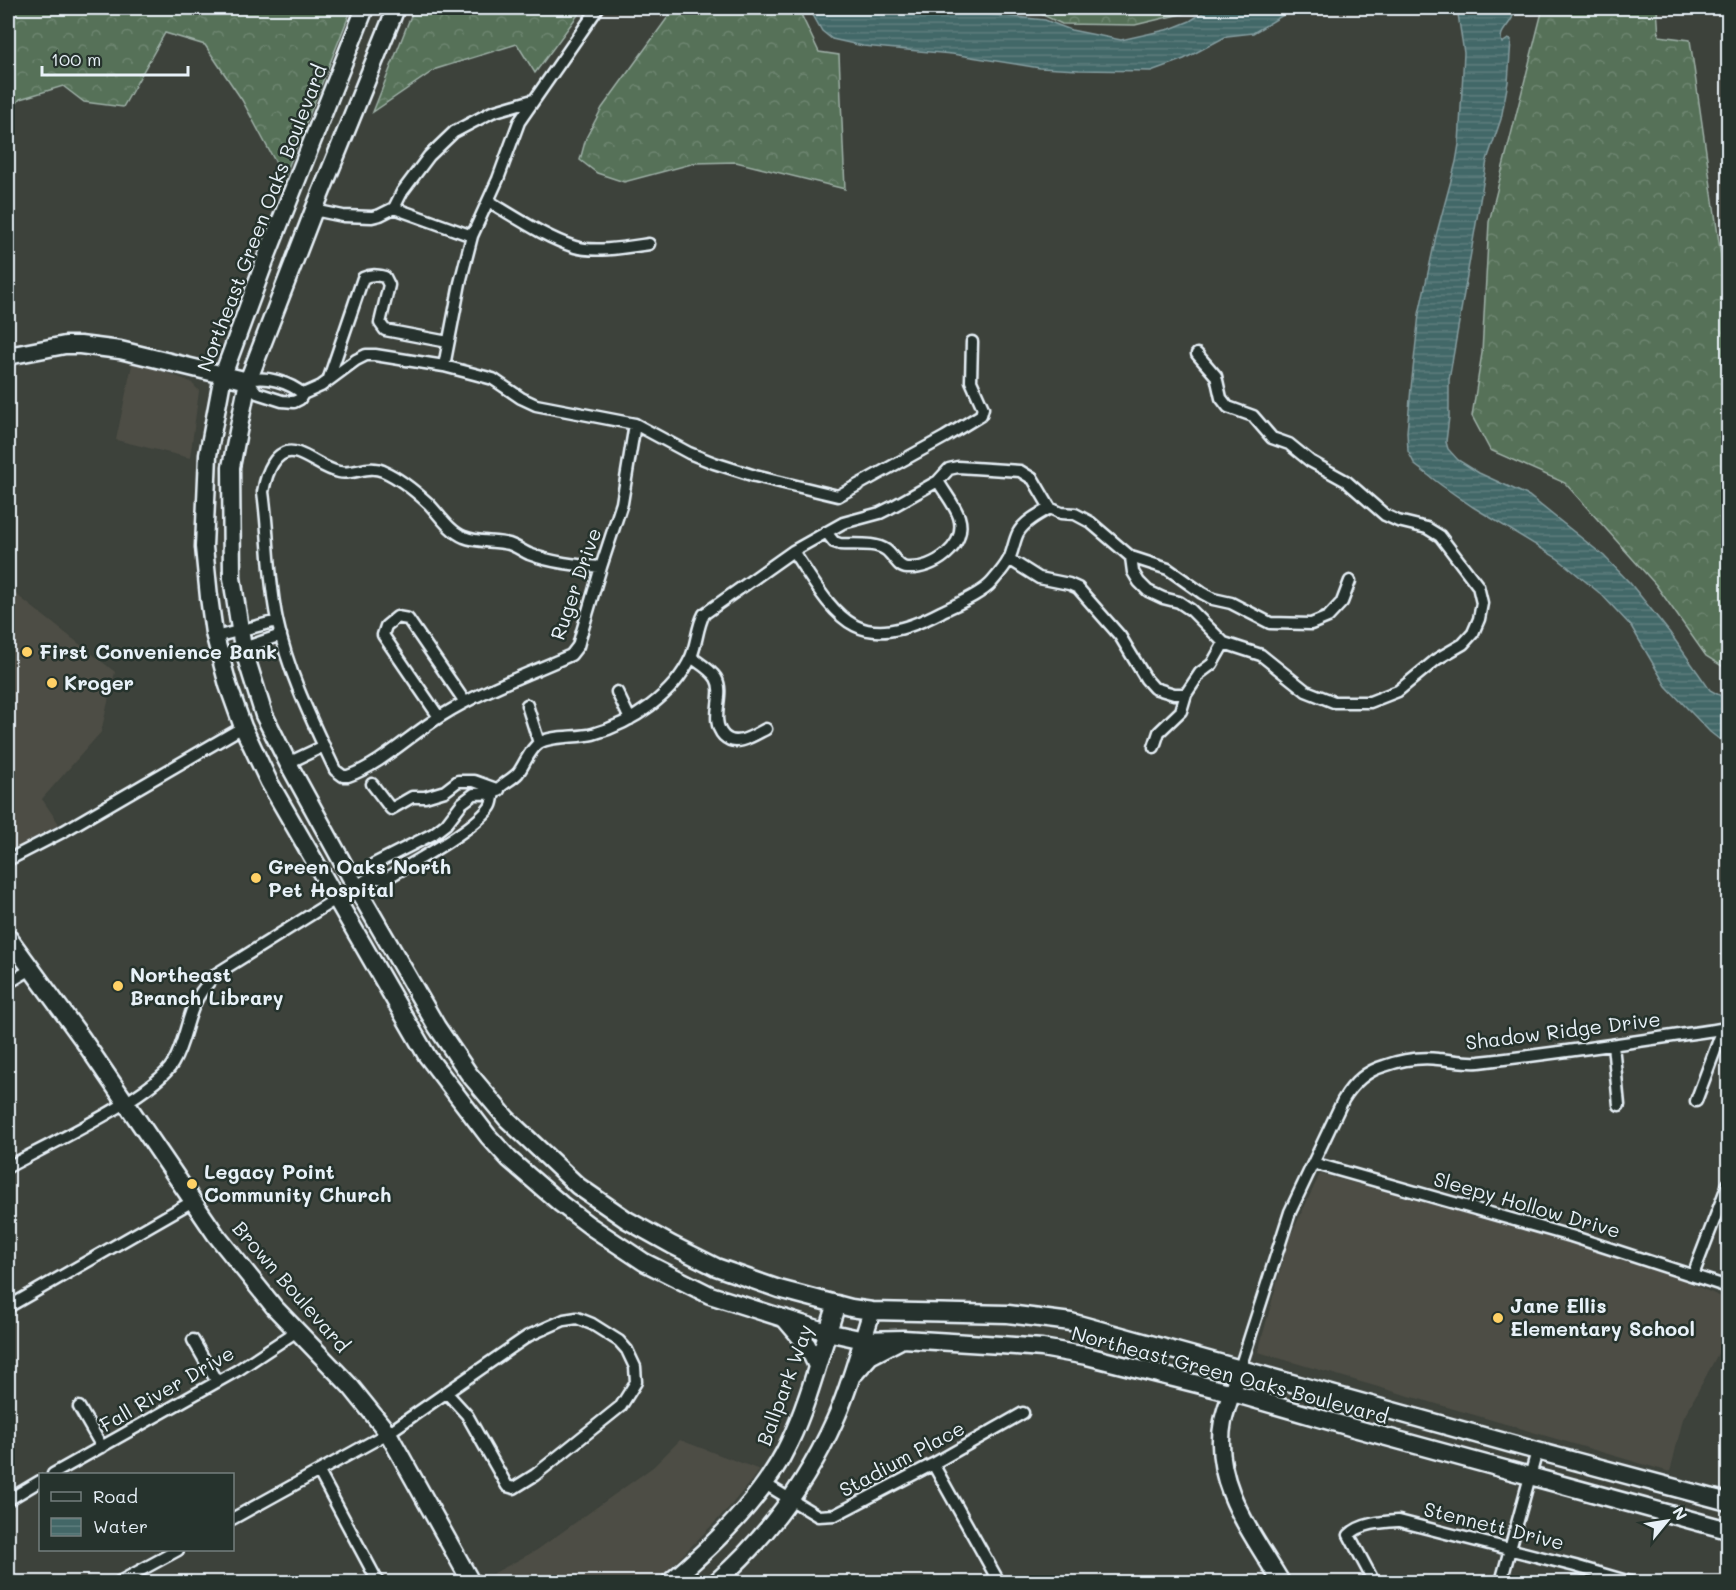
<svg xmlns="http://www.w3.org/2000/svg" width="1736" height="1590" font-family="Mali,sans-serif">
  <defs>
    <pattern id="forest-crowns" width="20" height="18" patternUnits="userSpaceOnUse" patternTransform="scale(1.5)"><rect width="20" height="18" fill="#567158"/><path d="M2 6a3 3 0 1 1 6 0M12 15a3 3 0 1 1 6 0" fill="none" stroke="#6e8671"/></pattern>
    <pattern id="water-rules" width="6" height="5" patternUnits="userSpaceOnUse" patternTransform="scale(1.5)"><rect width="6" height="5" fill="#436767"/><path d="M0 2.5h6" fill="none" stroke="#5e7d7e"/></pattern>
  </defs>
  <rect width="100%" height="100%" fill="#3d423b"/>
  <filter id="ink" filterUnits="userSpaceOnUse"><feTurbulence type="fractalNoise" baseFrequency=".0167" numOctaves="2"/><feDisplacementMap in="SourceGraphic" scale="12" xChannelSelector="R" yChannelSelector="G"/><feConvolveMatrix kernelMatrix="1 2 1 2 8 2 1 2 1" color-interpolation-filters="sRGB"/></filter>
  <g filter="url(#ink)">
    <!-- built -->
    <path fill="#4d4d45" d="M 133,360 L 191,382 L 199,391 L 190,458 L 116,440 Z
      M 8,588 L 115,672 L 101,732 L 42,799 L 59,824 L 8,852 Z
      M 1320,1174 L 1564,1239 L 1669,1274 L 1728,1300 L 1728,1335 L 1683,1419 L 1670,1472 L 1258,1352 L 1289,1239 Z
      M 680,1440 L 760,1470 L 727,1510 L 658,1580 L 655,1582 L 488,1582 L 485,1578 L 537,1550 L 653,1467 Z"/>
    <!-- forest -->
    <path fill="url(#forest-crowns)" stroke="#9fb1a8" stroke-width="1.5" d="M 8,8 L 352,8 L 284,178 L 242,100 L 205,45 L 165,33 L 123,107 L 84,102 L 63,86 L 20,99 L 8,114 Z
      M 414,8 L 583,8 L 535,73 L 517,44 L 436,69 L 373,112 Z
      M 678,8 L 798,8 L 819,52 L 839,55 L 845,189 L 736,162 L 695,163 L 624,182 L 597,173 L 580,160 L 586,138 L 602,108 L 668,17 Z
      M 1028,8 L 1206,8 L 1135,25 L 1062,24 Z
      M 1541,8 L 1657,8 L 1659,36 L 1690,40 L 1722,263 L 1728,278 L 1728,670 L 1706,656 L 1656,585 L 1565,483 L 1490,450 L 1472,416 L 1482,353 L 1489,222 L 1542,12 Z"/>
    <!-- water -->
    <path fill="url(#water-rules)" stroke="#859ea1" stroke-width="1.5" d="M 809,8 L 884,8 L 917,11 L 936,8 L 963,8 L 986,14 L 1045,20 L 1071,30 L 1121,40 L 1170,29 L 1190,21 L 1210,8 L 1295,8 L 1253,33 L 1227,36 L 1184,59 L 1151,71 L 1079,70 L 1040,68 L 952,54 L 863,46 L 832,39 L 822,31 Z
      M 1457,8 L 1514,8 C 1515,25 1497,29 1502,43 L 1508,39 L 1511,40 L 1508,82 L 1501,119 L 1487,160 L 1449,380 L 1449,417 L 1446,442 L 1448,449 L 1458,460 L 1479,473 L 1529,496 L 1604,556 L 1630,583 L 1670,633 L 1710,690 L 1728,700 L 1728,746 L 1710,732 L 1666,686 L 1631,626 L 1602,595 L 1557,558 L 1473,507 L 1441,485 L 1415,465 L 1408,451 L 1407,432 L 1411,388 L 1419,314 L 1436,236 L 1456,162 L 1459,144 L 1464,53 Z"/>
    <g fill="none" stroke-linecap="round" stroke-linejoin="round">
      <defs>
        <path id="street" d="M 488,201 C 516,217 544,237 575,247 C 595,253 628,247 649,244
          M 394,208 L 472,236
          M 314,210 L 343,216 L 372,217 L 380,215 L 394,208 L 402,192 L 429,156 L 454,132 L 492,112 L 533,100
          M 444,366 L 460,283 L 472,236 L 498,179 L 519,122 L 598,8
          M 329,378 L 363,278 C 371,274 377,275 385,277 L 389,285 L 380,323 L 385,330 L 448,342
          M 303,394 C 290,383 264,374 248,381 L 257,393 L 282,401 L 294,402 L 300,399 L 303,394 L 321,386 L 356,360 L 366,355 L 375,355 L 444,366 L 482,376 L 493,379 L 521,398 L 536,405 L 635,424 L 689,453 L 714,463 L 755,476 L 838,496 L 945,437 L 981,415 L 983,408 L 971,381 L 972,342
          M 826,532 L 834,542 L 840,544 C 854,545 875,542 886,550 C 893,555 898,568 907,568 C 933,570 968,546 959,517 C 955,505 944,492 938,481
          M 793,551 C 837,618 855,657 941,612 C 955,605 982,594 992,582 C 998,575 1005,567 1009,559 C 1013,551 1014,541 1018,533 C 1024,522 1039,514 1050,508
          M 1131,557 L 1133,572 L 1139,582 L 1148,591 L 1163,598 L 1179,602 L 1191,610 L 1224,643 L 1261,655 L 1306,691 L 1334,702 L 1370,702 L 1398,691 L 1437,659 L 1463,644 L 1473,633 L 1479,619 L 1482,603 L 1478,586 L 1440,536 L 1427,528 L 1398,521 L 1385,515 L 1346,481 L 1310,461 L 1289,444 L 1272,438 L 1253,416 L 1228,407 L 1221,398 L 1216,376 L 1197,354
          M 1009,559 L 1039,578 L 1069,584 L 1078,588 L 1120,636 L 1146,679 L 1154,688 L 1174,694 L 1186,694
          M 601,567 C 576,565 553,563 529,554 C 522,551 516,546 509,544 C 494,540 478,543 464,537 C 449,531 439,514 428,503 C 415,491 399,478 383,471 C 369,464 354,475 339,472 C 324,469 312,458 298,453 C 275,445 266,475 263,492 C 269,534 268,578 277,620 C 288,673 312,721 335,770 L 343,776 L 348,776 C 382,764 410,735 441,716 C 481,691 528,674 571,655 L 578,646 L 581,635 L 601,567 L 622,503 L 635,424
          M 215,637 L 277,621
          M 220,656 L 281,635
          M 691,657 C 699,663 710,669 716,678 C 726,695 708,719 724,736 C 736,748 754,735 766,729
          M 617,692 L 630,719
          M 527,705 L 539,743
          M 439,717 L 383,635 L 386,626 L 397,617 L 408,619 L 465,702
          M 1154,747 L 1159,732 L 1181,711 L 1186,694 L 1200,673 L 1212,664 L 1224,643
          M 288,763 L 324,746
          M 372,784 L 391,809 L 412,797 L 425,797 L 445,791 L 458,781 L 474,781 L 499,790
          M 8,860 L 64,831 L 243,727
          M 372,876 L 374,864 L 433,834 L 446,824 L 462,803 L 474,794 L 495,793
          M 8,983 L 33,968
          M 1613,1045 L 1619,1105
          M 1696,1101 L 1723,1029
          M 1313,1163 L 1571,1236 L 1728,1287
          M 8,1167 C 44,1147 155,1095 173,1063 C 184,1045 186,1022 195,1003 C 200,991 208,983 216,974 L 371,877 L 385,879 C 411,864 474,830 490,807 C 493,803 492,798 494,794 C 499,785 512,780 518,773 C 525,764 529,750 539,743 C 552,735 578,738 593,734 C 632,723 674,695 691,657 C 697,643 697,627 704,614 L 793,551 L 843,523 L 880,513 L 890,508 L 938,481 L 949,469 L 958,467 L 1020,471 L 1033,479 L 1050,508 L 1061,513 L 1075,514 L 1090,522 L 1131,557 L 1168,569 L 1202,593 L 1213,599 L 1231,603 L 1270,623 L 1311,624 L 1328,617 L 1342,602 L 1350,581
          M 1693,1275 L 1728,1184
          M 8,1307 L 193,1201
          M 193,1340 L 217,1382
          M 1240,1368 L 1290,1212 L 1343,1100 C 1352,1085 1366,1071 1384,1066 C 1401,1060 1420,1057 1438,1059 C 1452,1060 1465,1063 1479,1062 C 1562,1053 1645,1040 1728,1028
          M 79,1407 L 102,1447
          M 933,1464 L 999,1582
          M 319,1472 L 378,1582
          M 53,1474 L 238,1370 L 297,1331
          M 765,1484 L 818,1516 L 835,1515 L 933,1464 L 1023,1413
          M 8,1500 L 40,1481
          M 232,1519 L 388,1433 L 528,1336 L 564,1320 L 577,1318 L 592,1324 L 619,1341 L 627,1350 L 635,1367 L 636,1382 L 621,1406 L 535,1475 L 514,1488 L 507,1486 L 467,1415 L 446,1392
          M 119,1582 L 178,1550
          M 1374,1582 L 1349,1535 C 1361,1523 1382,1522 1399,1521 L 1575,1566 L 1630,1582
          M 1501,1582 L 1537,1451"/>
        <path id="secondary" d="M 365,8 L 266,258 L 223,375 L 208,455 L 204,547 L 209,597 L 214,633 L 228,685 L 243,727 L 269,782 L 427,1056 L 488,1136 L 509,1159 L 561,1204 L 590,1226 L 644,1262 L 710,1295 L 827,1332 L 864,1340 L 903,1339 L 1001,1345 L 1042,1348 L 1087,1356 L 1233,1393 L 1350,1427 L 1728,1530
          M 396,8 L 314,210 L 248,381 L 231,467 L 232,578 L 243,648 L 264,715 L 288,763 L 356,887 L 437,1027 L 469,1074 L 507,1119 L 578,1186 L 627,1220 L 672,1245 L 716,1267 L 779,1289 L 851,1308 L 872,1311 L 1008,1314 L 1071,1322 L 1537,1451 L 1728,1502
          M 8,356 L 65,345 L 80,345 L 120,350 L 248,381
          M 8,937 L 81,1037 L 216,1235 L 275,1308 L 351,1387 L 388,1433 L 471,1582
          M 784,1318 L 807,1345 L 817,1366
          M 1240,1368 C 1235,1386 1227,1403 1223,1421 C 1211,1482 1252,1533 1281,1582
          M 855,1373 L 870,1356 L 899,1341
          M 670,1582 C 714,1545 764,1497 789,1443 C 810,1399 821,1350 837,1304
          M 716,1582 C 767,1537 807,1483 835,1420 C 851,1385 860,1347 872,1311"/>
      </defs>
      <!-- street casing -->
      <use href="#street" stroke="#e8f1f8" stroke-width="15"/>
      <!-- secondary casing -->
      <use href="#secondary" stroke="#e8f1f8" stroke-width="21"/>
      <!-- street -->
      <use href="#street" stroke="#26332d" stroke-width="10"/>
      <!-- secondary -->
      <use href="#secondary" stroke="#26332d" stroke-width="16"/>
    </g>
  </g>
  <!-- markers -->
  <g fill="#ffd166" stroke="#26332d" stroke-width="2">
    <circle cx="27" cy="652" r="6"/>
    <circle cx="52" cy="683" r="6"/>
    <circle cx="256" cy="878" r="6"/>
    <circle cx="118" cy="986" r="6"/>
    <circle cx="192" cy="1184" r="6"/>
    <circle cx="1498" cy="1318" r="6"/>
  </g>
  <g text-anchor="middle" stroke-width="5" stroke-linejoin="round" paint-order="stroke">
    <!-- street labels -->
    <g font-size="20" fill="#e8f1f8" stroke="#26332d">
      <text transform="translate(262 218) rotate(-69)" y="7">Northeast Green Oaks Boulevard</text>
      <text transform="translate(576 584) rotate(-71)" y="7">Ruger Drive</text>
      <text transform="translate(1563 1031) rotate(-7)" y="7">Shadow Ridge Drive</text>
      <text transform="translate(1527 1205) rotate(16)" y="7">Sleepy Hollow Drive</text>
      <text transform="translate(291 1287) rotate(49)" y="7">Brown Boulevard</text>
      <text transform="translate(1230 1375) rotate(15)" y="7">Northeast Green Oaks Boulevard</text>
      <text transform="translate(785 1385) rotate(-70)" y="7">Ballpark Way</text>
      <text transform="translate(167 1389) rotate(-30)" y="7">Fall River Drive</text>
      <text transform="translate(902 1459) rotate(-28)" y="7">Stadium Place</text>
      <text transform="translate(1494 1526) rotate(14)" y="7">Stennett Drive</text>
    </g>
    <!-- poi labels -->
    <g font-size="20" font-weight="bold" fill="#e8f1f8" stroke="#26332d" text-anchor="start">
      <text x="39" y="659">First Convenience Bank</text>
      <text x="64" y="690">Kroger</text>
      <text x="268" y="874">Green Oaks North<tspan x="268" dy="23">Pet Hospital</tspan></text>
      <text x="130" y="982">Northeast<tspan x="130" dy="23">Branch Library</tspan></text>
      <text x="204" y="1179">Legacy Point<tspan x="204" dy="23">Community Church</tspan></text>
      <text x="1510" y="1313">Jane Ellis<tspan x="1510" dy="23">Elementary School</tspan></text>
    </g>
  </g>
  <!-- margin -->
  <rect width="1736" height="1590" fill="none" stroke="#26332d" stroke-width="30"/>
  <rect x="15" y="15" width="1706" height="1560" fill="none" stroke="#e8f1f8" stroke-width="2" filter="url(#ink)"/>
  <!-- legend -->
  <rect x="39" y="1473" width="195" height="78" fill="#26332d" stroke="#747f7e" stroke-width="1.5"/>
  <rect x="51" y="1492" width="30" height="9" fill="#26332d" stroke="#747f7e" stroke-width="1.5"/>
  <text x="93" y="1503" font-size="18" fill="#e8f1f8">Road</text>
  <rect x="51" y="1518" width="30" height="18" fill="url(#water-rules)" stroke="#747f7e" stroke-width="1.5"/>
  <text x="93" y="1533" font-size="18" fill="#e8f1f8">Water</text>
  <!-- north arrow -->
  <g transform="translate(1667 1521) rotate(60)" stroke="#26332d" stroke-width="4.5" paint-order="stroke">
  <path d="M0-4.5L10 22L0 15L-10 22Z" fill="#e8f1f8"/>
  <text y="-9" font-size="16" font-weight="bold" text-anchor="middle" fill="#e8f1f8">N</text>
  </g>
  <!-- scale -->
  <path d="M42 66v9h146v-9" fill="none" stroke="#e8f1f8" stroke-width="3"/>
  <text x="51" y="66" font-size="18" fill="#e8f1f8" stroke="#26332d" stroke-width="4.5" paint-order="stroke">100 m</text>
</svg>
